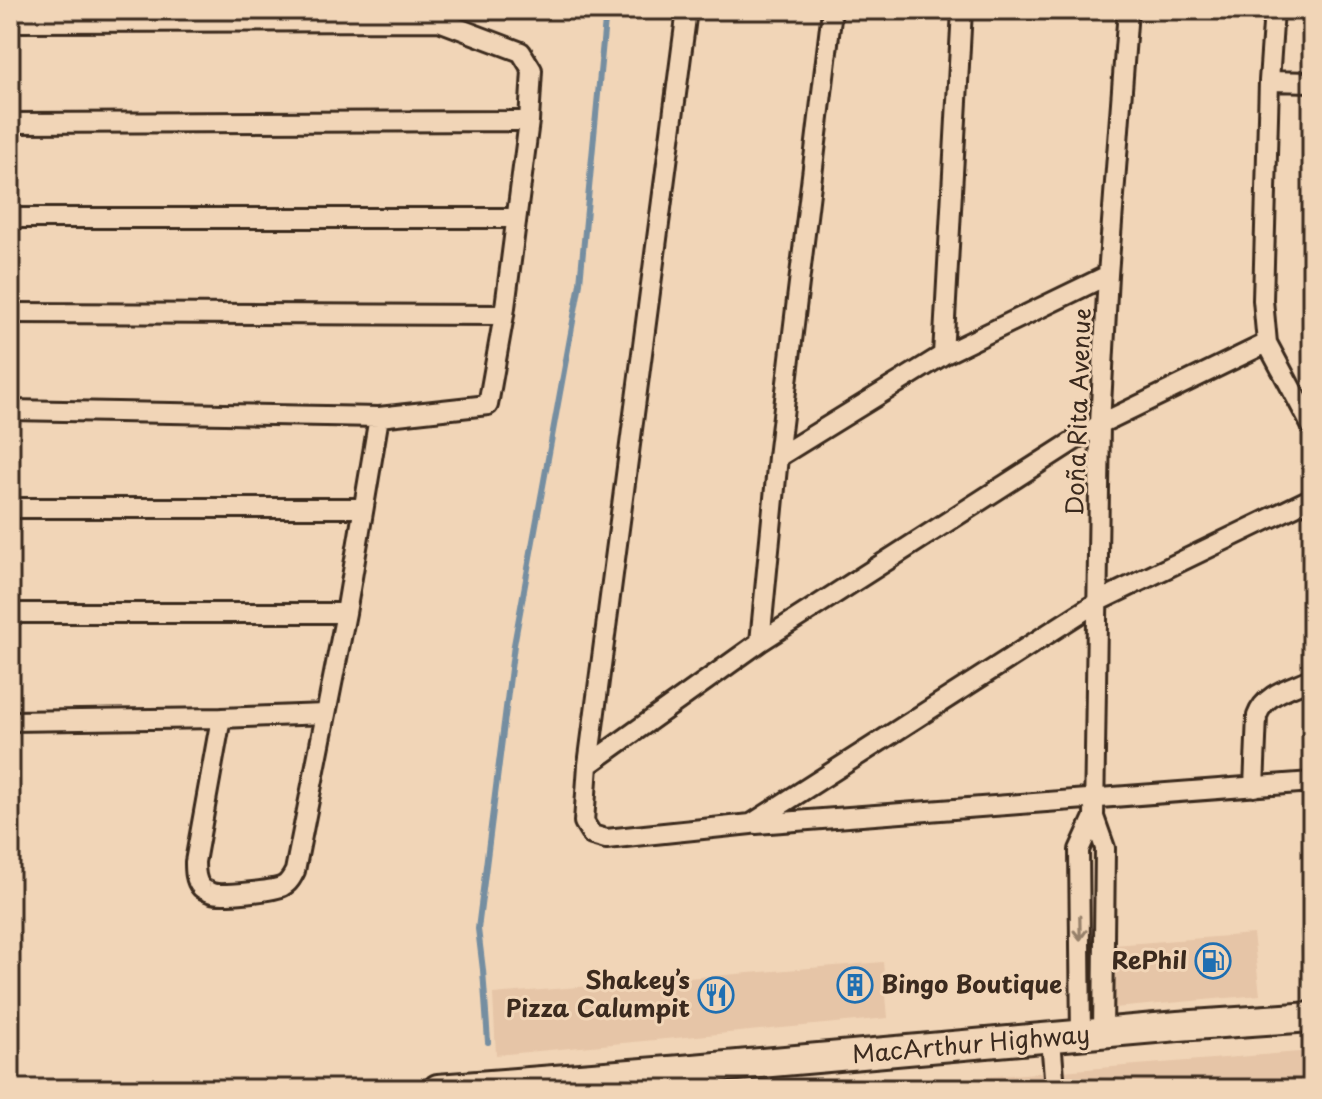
<svg xmlns="http://www.w3.org/2000/svg" width="1322" height="1099" font-family="'Playpen Sans',sans-serif">
  <rect width="100%" height="100%" fill="#f1d5b7"/>
  <filter id="ink" filterUnits="userSpaceOnUse"><feTurbulence type="fractalNoise" baseFrequency=".0125" numOctaves="2"/><feDisplacementMap in="SourceGraphic" scale="16" xChannelSelector="R" yChannelSelector="G"/><feConvolveMatrix kernelMatrix="1 2 1 2 8 2 1 2 1" color-interpolation-filters="sRGB"/></filter>
  <g filter="url(#ink)">
    <!-- built -->
    <path fill="#e6c5a7" d="M 1253,934 L 1260,995 L 1114,1008 L 1114,945 Z
      M 883,962 L 888,1018 L 496,1055 L 493,994 Z
      M 1312,1051 L 1312,1089 L 818,1089 L 1037,1073 Z"/>
    <!-- green -->
    <path fill="#b3e2a1" stroke="#778660" stroke-width="2" d="M 1312,930 L 1312,986 L 1305,987 L 1301,931 Z"/>
    <g fill="none" stroke-linecap="round" stroke-linejoin="round">
      <!-- stream -->
      <path stroke="#758ea1" stroke-width="6" d="M 488,1042 L 483,970 L 478,929 L 514,645 L 580,283 L 606,10"/>
      <defs>
        <path id="minor" d="M 687,10 L 588,765 L 584,822 L 592,835 L 606,839 L 751,824 L 1099,601 L 1312,498
          M 10,22 L 439,21
          M 1269,81 L 1312,82
          M 10,123 L 529,121
          M 10,218 L 515,218
          M 10,313 L 504,315
          M 1267,343 L 1312,427
          M 943,355 L 962,10
          M 10,410 L 379,417 L 488,405 L 504,315 L 529,121 L 532,70 L 521,52 L 439,21 L 423,10
          M 778,457 L 943,355 L 1108,275
          M 10,508 L 363,508
          M 10,613 L 346,613
          M 760,642 L 778,457 L 832,10
          M 221,718 L 195,862 C 195,870 195,880 201,887 C 201,888 211,893 212,893 C 221,896 275,891 283,886 C 289,883 292,877 295,871 L 346,613 L 379,417
          M 10,721 L 221,718 L 325,714
          M 588,765 L 760,642 L 1100,424 L 1267,343 L 1263,300 L 1269,81 L 1274,10
          M 1254,787 L 1257,716 C 1265,693 1291,688 1312,678
          M 756,824 L 1312,782
          M 1103,1033 L 1105,848 L 1094,817 L 1100,424 L 1108,275 L 1128,10
          M 1081,1036 L 1079,850 L 1094,817
          M 1051,1039 L 1055,1089"/>
        <path id="trunk" d="M 438,1089 L 682,1070 L 1178,1026 L 1312,1017"/>
      </defs>
      <!-- minor casing -->
      <use href="#minor" stroke="#3b2a1e" stroke-width="24"/>
      <!-- trunk casing -->
      <use href="#trunk" stroke="#3b2a1e" stroke-width="34"/>
      <!-- minor -->
      <use href="#minor" stroke="#f1d5b7" stroke-width="18"/>
      <!-- trunk -->
      <use href="#trunk" stroke="#f1d5b7" stroke-width="28"/>
    </g>
    <!-- one-way arrows -->
    <defs><path id="oneway-shaft" d="M-6 0H5M1.5-3L5.5 0L1.5 3" fill="none" stroke-width="1.6" stroke-linecap="round" stroke-linejoin="round" transform="scale(2)"/></defs>
    <use stroke="#96806a" href="#oneway-shaft" transform="translate(1080 928) rotate(89)"/>
  </g>
  <!-- icons -->
  <defs>
    <symbol id="fuel-ring" viewBox="-11 -11 22 22"><circle r="9.5" fill="#f1d5b7" stroke="#1f6fb2" stroke-width="1.5"/><path d="M-5.5-6h7V0h2V4h1.3V-2.5L3-4.5l.8-.8L6-3V5H2.5V1h-1V6h-7ZM-4.2-4.7v3.2H.2V-4.7Z" fill="#1f6fb2"/></symbol>
    <symbol id="building-ring" viewBox="-11 -11 22 22"><circle r="9.5" fill="#f1d5b7" stroke="#1f6fb2" stroke-width="1.5"/><path d="M-4-6H4V6H1V3H-1V6H-4ZM-2.5-4.3h1.7v1.8h-1.7ZM.8-4.3h1.7v1.8H.8ZM-2.5-1h1.7V.8h-1.7ZM.8-1h1.7V.8H.8Z" fill="#1f6fb2"/></symbol>
    <symbol id="restaurant-ring" viewBox="-11 -11 22 22"><circle r="9.5" fill="#f1d5b7" stroke="#1f6fb2" stroke-width="1.5"/><path d="M-5-6h1v4h1v-4h1v4h1v-4h1v5L-1.5 .5V6h-2V.5L-5-1ZM5-6V6H3V1.5H1.5Q1.5-4 5-6Z" fill="#1f6fb2"/></symbol>
  </defs>
  <g fill-rule="evenodd">
    <use href="#fuel-ring" x="1193" y="941" width="40" height="40"/>
    <use href="#building-ring" x="835" y="965" width="40" height="40"/>
    <use href="#restaurant-ring" x="696" y="975" width="40" height="40"/>
  </g>
  <g text-anchor="middle" stroke-width="6" stroke-linejoin="round" paint-order="stroke">
    <!-- street labels -->
    <g font-size="24" fill="#3b2a1e" stroke="#f1d5b7">
      <text transform="translate(1079 412) rotate(-88)" y="8">Doña Rita Avenue</text>
      <text transform="translate(971 1045) rotate(-5)" y="8">MacArthur Highway</text>
    </g>
    <!-- poi labels -->
    <g font-size="24" font-weight="bold" fill="#3b2a1e" stroke="#f1d5b7" text-anchor="end">
      <text x="1187" y="969">RePhil</text>
      <text x="690" y="989">Shakey’s<tspan x="690" dy="28">Pizza Calumpit</tspan></text>
      <text x="881" y="993" text-anchor="start">Bingo Boutique</text>
    </g>
  </g>
  <!-- margin -->
  <rect width="1322" height="1099" fill="none" stroke="#f1d5b7" stroke-width="40"/>
  <rect x="20" y="20" width="1282" height="1059" fill="none" stroke="#3b2a1e" stroke-width="3" filter="url(#ink)"/>
</svg>
